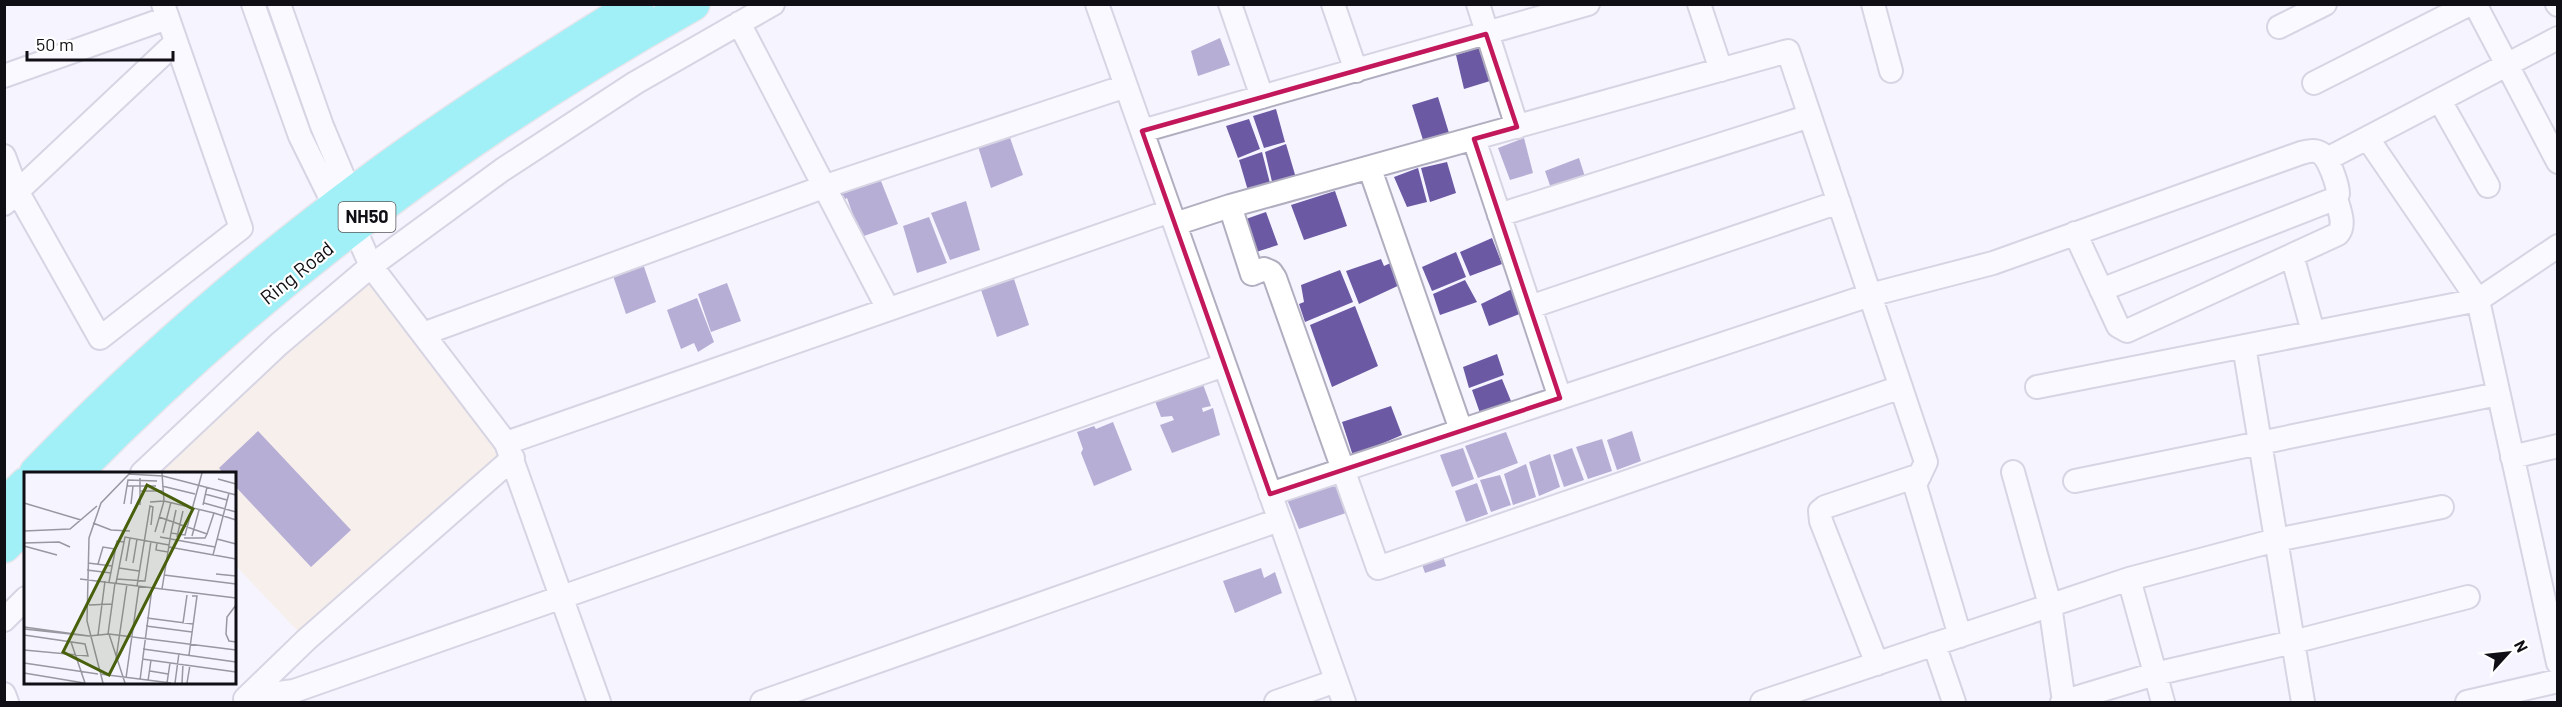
<svg xmlns="http://www.w3.org/2000/svg" width="2562" height="707" font-family="Barlow,sans-serif">
  <rect width="100%" height="100%" fill="#f5f4ff"/>
  <!-- industrial -->
  <path fill="#f7e9d5" d="M 371,266 L 513,458 L 306,640 L 234,564 L 234,473 L 148,473 Z"/>
  <!-- building -->
  <path fill="#6b59a3" d="M 1220,38 L 1230,65 L 1198,76 L 1191,51 Z
    M 1481,47 L 1490,81 L 1464,89 L 1456,55 Z
    M 1438,97 L 1449,133 L 1423,140 L 1412,105 Z
    M 1276,109 L 1285,142 L 1264,148 L 1253,116 Z
    M 1249,119 L 1260,149 L 1238,158 L 1226,126 Z
    M 1007,129 L 1023,175 L 991,188 L 976,140 Z
    M 1524,138 L 1533,173 L 1510,180 L 1498,148 Z
    M 1286,144 L 1296,178 L 1273,186 L 1265,152 Z
    M 1262,152 L 1271,187 L 1249,194 L 1239,160 Z
    M 1579,158 L 1587,183 L 1553,194 L 1545,171 Z
    M 1447,162 L 1456,193 L 1430,202 L 1421,168 Z
    M 1418,168 L 1427,202 L 1407,207 L 1394,177 Z
    M 879,176 L 898,224 L 861,237 L 847,198 L 838,203 L 835,192 Z
    M 1335,191 L 1347,226 L 1304,240 L 1291,205 Z
    M 966,201 L 980,250 L 950,260 L 931,213 Z
    M 1266,212 L 1278,245 L 1253,253 L 1243,220 Z
    M 929,217 L 947,263 L 917,273 L 903,226 Z
    M 1492,238 L 1502,264 L 1470,276 L 1460,252 Z
    M 1456,252 L 1466,277 L 1432,291 L 1422,267 Z
    M 641,258 L 656,302 L 626,314 L 611,270 Z
    M 1381,259 L 1384,266 L 1397,260 L 1404,283 L 1359,304 L 1346,271 Z
    M 1340,270 L 1353,302 L 1305,322 L 1299,304 L 1304,302 L 1301,285 Z
    M 1012,273 L 1029,325 L 997,337 L 979,284 Z
    M 1465,280 L 1477,302 L 1440,315 L 1433,294 Z
    M 727,283 L 741,321 L 711,332 L 698,294 Z
    M 1512,289 L 1522,313 L 1489,326 L 1481,304 Z
    M 697,298 L 714,342 L 698,352 L 694,343 L 681,349 L 667,310 Z
    M 1355,306 L 1378,366 L 1332,387 L 1310,325 Z
    M 1497,354 L 1504,375 L 1469,388 L 1463,367 Z
    M 1201,379 L 1211,406 L 1202,408 L 1203,412 L 1213,408 L 1220,435 L 1172,453 L 1160,425 L 1174,420 L 1172,416 L 1161,417 L 1153,396 Z
    M 1502,379 L 1511,401 L 1480,413 L 1472,390 Z
    M 1391,406 L 1402,435 L 1353,456 L 1342,422 Z
    M 1113,422 L 1132,470 L 1094,486 L 1081,453 L 1083,449 L 1077,432 L 1094,426 L 1096,429 Z
    M 258,431 L 351,530 L 311,567 L 234,485 L 234,473 L 223,473 L 219,468 Z
    M 1632,431 L 1641,461 L 1617,470 L 1607,440 Z
    M 1506,432 L 1518,463 L 1478,478 L 1465,446 Z
    M 1602,439 L 1612,471 L 1588,479 L 1576,447 Z
    M 1463,448 L 1474,479 L 1452,487 L 1440,455 Z
    M 1572,448 L 1584,480 L 1564,487 L 1553,455 Z
    M 1550,454 L 1560,487 L 1539,496 L 1529,462 Z
    M 1526,464 L 1536,497 L 1513,505 L 1504,474 Z
    M 1500,475 L 1511,505 L 1491,512 L 1480,480 Z
    M 1336,482 L 1346,513 L 1299,529 L 1286,497 Z
    M 1477,483 L 1488,514 L 1466,522 L 1455,491 Z
    M 1441,550 L 1446,566 L 1425,573 L 1420,559 Z
    M 1261,568 L 1264,578 L 1275,572 L 1282,593 L 1235,613 L 1223,581 Z"/>
  <g fill="none" stroke-linecap="round" stroke-linejoin="round">
    <defs>
      <path id="street" d="M 253,4 L 300,136 L 335,207 L 344,217
        M 279,4 L 322,126 L 351,195 L 352,209
        M 1097,4 L 1344,702
        M 1230,4 L 1262,97
        M 1333,4 L 1356,71
        M 1478,4 L 1517,127
        M 1699,4 L 1721,70
        M 1873,4 L 1891,71
        M 2475,4 L 2558,162
        M 2557,4 L 2558,5
        M 739,23 L 888,309
        M 2279,27 L 2325,4
        M 4,76 L 167,18
        M 2314,83 L 2470,4
        M 2440,101 L 2488,186
        M 1142,131 L 1588,4
        M 1474,139 L 1560,398
        M 2368,139 L 2478,300 L 2558,663
        M 4,156 L 17,191 L 100,338 L 241,228 L 163,4
        M 2327,159 L 2558,38
        M 1370,169 L 1461,430
        M 4,204 L 176,42
        M 1230,206 L 1252,274 L 1264,269 L 1271,272 L 1275,278 L 1378,568 L 1901,387
        M 1499,215 L 1810,116
        M 1175,224 L 1230,206 L 1788,51 L 1926,462 L 1915,485 L 1960,636
        M 354,227 L 371,266 L 506,443 L 599,702
        M 2075,233 L 2118,326 L 2127,331 L 2338,234 C 2346,224 2339,210 2336,198
        M 2292,255 L 2313,332
        M 1530,307 L 1839,202
        M 423,334 L 826,186 L 1126,86
        M 2244,346 L 2303,702
        M 2037,387 L 2478,300 L 2558,246
        M 506,443 L 1170,211
        M 2512,457 L 2558,446
        M 2013,472 L 2050,605 L 2064,702
        M 142,473 L 279,344 L 371,266 L 502,170 L 635,83 L 773,4
        M 2075,481 L 2498,394
        M 1270,494 L 1870,295 L 1993,263 L 2301,153 C 2320,147 2325,154 2332,171 C 2335,179 2338,186 2338,194 L 2334,199 L 2101,290
        M 2129,579 L 2276,540 L 2442,507
        M 4,620 L 26,598
        M 1934,644 L 1954,702
        M 1877,664 L 1821,521 L 1820,511 L 1825,507 L 1920,475
        M 4,694 L 7,702
        M 247,697 L 294,691 L 1224,365
        M 245,699 L 306,640 L 513,458
        M 762,702 L 1279,520
        M 1276,702 L 1336,681
        M 1762,702 L 2129,579 L 2163,702
        M 2062,702 L 2155,674 L 2293,642 L 2468,597
        M 2467,702 L 2558,681"/>
      <path id="highway" d="M 36,473 C 139,366 252,268 371,180 C 456,117 547,60 637,4
        M 75,473 C 256,288 467,131 693,4
        M 4,506 L 26,484
        M 4,546 L 26,524"/>
    </defs>
    <!-- street casing -->
    <use href="#street" stroke="#b1aec0" stroke-width="26"/>
    <!-- highway casing -->
    <use href="#highway" stroke="#d4d4d5" stroke-width="36"/>
    <!-- street -->
    <use href="#street" stroke="#fff" stroke-width="22"/>
    <!-- highway -->
    <use href="#highway" stroke="#3deaee" stroke-width="33"/>
  </g>
  <!-- marked area -->
  <path d="M0 0H2562V707H0ZM 1486,34 L 1517,127 L 1474,139 L 1560,398 L 1270,494 L 1142,131 Z" fill="#f5f4ff" fill-opacity=".55" fill-rule="evenodd"/>
  <path fill="none" stroke="#c2185b" stroke-width="4.5" stroke-linejoin="round" d="M 1486,34 L 1517,127 L 1474,139 L 1560,398 L 1270,494 L 1142,131 Z"/>
  <g text-anchor="middle" stroke-width="4.5" stroke-linejoin="round" paint-order="stroke">
    <!-- shield labels -->
    <rect fill="#fff" stroke="#58575b" stroke-width="1.5" x="338.5" y="202" width="57" height="30" rx="4.5"/>
    <g font-size="18" font-weight="bold" fill="#100f15">
      <text x="367" y="223">NH50</text>
    </g>
    <!-- street labels -->
    <g font-size="20" fill="#100f15" stroke="#fff">
      <text transform="translate(297 273) rotate(-39)" y="7">Ring Road</text>
    </g>
  </g>
  <!-- overview -->
  <g transform="translate(24 472)">
    <rect width="212" height="212" fill="#f5f4ff"/>
    <path fill="none" stroke="#9998a1" stroke-width="1.5" d="M 104,2 L 139,4 L 212,23M 116,6 L 116,33M 194,7 L 212,12M 103,14 L 132,14M 138,14 L 171,22M 116,19 L 139,19M 181,22 L 203,28M 126,30 L 140,29 L 190,41M 0,31 L 57,48M 180,31 L 212,40M 100,32 L 104,8 L 133,9M 107,32 L 109,14M 179,33 L 183,15M 135,45 L 183,62 L 190,41 L 212,48M 69,51 L 87,58 L 106,59M 0,59 L 46,57 L 73,34M 131,60 L 140,29 L 138,1M 139,61 L 147,30M 147,61 L 152,38M 168,64 L 175,38M 136,65 L 191,75M 153,65 L 159,39M 160,66 L 181,66 L 183,62M 193,67 L 212,72M 0,71 L 35,70 L 46,75M 133,71 L 132,78 L 144,80M 0,74 L 33,83M 145,75 L 212,87M 189,83 L 205,21M 102,89 L 106,66M 64,91 L 88,94M 109,91 L 113,67M 74,92 L 79,75 L 91,77M 95,96 L 115,99M 63,98 L 87,101M 192,102 L 212,104M 140,103 L 212,112M 56,107 L 212,126M 93,107 L 121,109 L 127,69M 85,110 L 93,69 L 100,70M 92,111 L 101,65 L 145,73M 113,114 L 126,34 L 129,35 L 127,53M 138,117 L 147,61 L 161,63 L 178,1M 65,133 L 88,132M 212,133 L 203,145 L 202,162 L 205,169 L 212,170M 123,146 L 169,152M 159,151 L 163,123M 122,154 L 168,160M 0,155 L 65,164 L 0,157M 84,162 L 91,111M 85,162 L 101,211M 0,163 L 61,172 L 64,184 L 0,178M 74,163 L 81,109M 65,164 L 85,162 L 212,178M 47,170 L 61,211M 119,177 L 212,190M 165,183 L 173,124 L 168,124M 92,187 L 103,112M 118,187 L 212,200M 0,191 L 74,202M 126,199 L 144,202M 0,201 L 60,211M 76,202 L 147,211M 102,206 L 115,114M 116,208 L 128,116M 124,209 L 127,188M 79,211 L 63,149 L 65,66 L 77,31 L 106,1M 143,211 L 146,191M 151,211 L 155,181M 158,211 L 159,192M 163,211 L 166,193"/>
    <path fill="#48600b" fill-opacity="0.15" stroke="#48600b" stroke-width="3" d="M 123,13 L 169,37 L 85,203 L 39,180 Z"/>
    <rect width="212" height="212" fill="none" stroke="#100f15" stroke-width="3"/>
  </g>
  <!-- border -->
  <rect width="2562" height="707" fill="none" stroke="#100f15" stroke-width="12"/>
  <!-- north arrow -->
  <g transform="translate(2508 653) rotate(63)" stroke="#ffffff" stroke-width="4.5" paint-order="stroke">
  <path d="M0-4.5L10 22L0 15L-10 22Z" fill="#100f15"/>
  <text y="-9" font-size="16" font-weight="bold" text-anchor="middle" fill="#100f15">N</text>
  </g>
  <!-- scale -->
  <path d="M27 51v9h146v-9" fill="none" stroke="#100f15" stroke-width="3"/>
  <text x="36" y="51" font-size="18" fill="#100f15" stroke="#ffffff" stroke-width="4.5" paint-order="stroke">50 m</text>
</svg>
